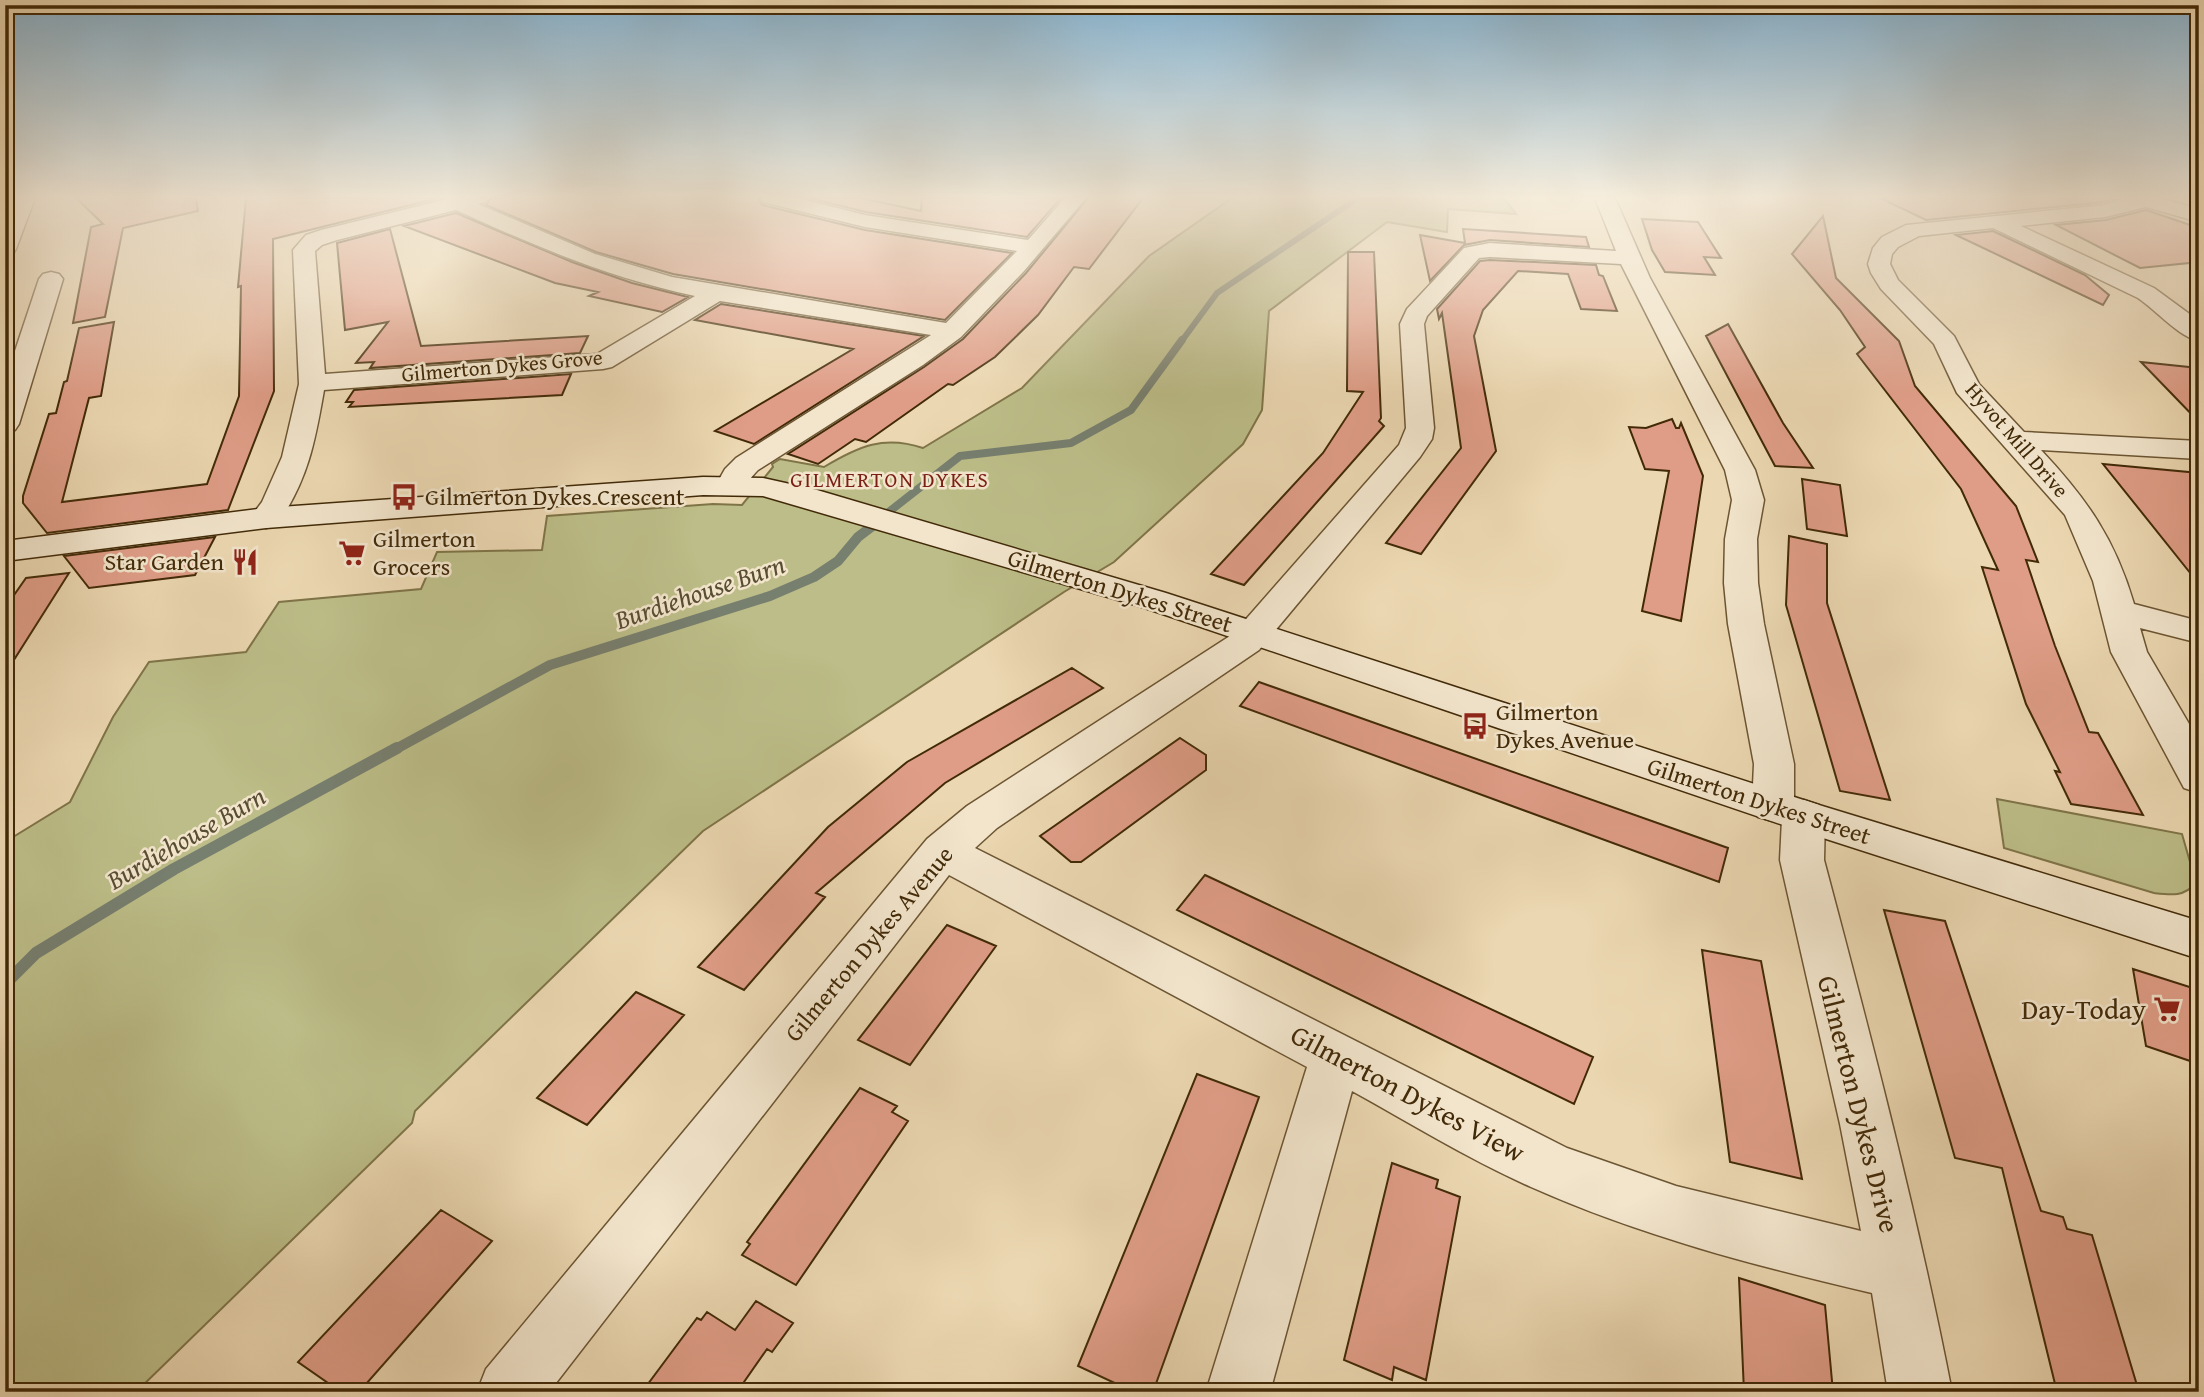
<svg xmlns="http://www.w3.org/2000/svg" width="2204" height="1397" font-family="'Gentium Book Plus',serif">
  <rect width="100%" height="100%" fill="#ebd7b1"/>
  <filter id="stains"><feTurbulence type="fractalNoise" baseFrequency=".00286" numOctaves="4"/><feColorMatrix values="0 0 0 0 .2 0 0 0 0 .09 0 0 0 0 .02 0 0 0 .5 -.17"/></filter>
  <radialGradient id="worn" r=".72"><stop offset=".6" stop-color="#630" stop-opacity="0"/><stop offset="1" stop-color="#630" stop-opacity=".3"/></radialGradient>
  <!-- green -->
  <path fill="#bcbd88" stroke="#7f7448" stroke-width="2" d="M 1232,198 L 1504,198 L 1516,214 L 1448,209 L 1447,232 L 1387,222 L 1269,311 L 1262,410 L 1243,444 L 1114,562 L 1064,592 L 703,831 L 415,1111 L 412,1123 L 136,1392 L 5,1392 L 5,842 L 70,802 L 113,717 L 149,662 L 246,652 L 279,602 L 421,589 L 437,552 L 542,550 L 547,516 L 713,504 L 742,505 L 773,467 L 772,464 L 780,459 L 824,467 C 859,446 884,435 923,448 L 1022,388 L 1149,256 Z
    M 1997,799 L 2182,834 L 2196,883 C 2184,897 2171,895 2154,893 L 2004,848 Z"/>
  <g fill="none" stroke-linecap="round" stroke-linejoin="round">
    <!-- stream-far3 -->
    <path stroke="#777f6f" stroke-width="6" d="M 1181,342 L 1217,293 L 1358,198"/>
    <!-- stream-far2 -->
    <path stroke="#777f6f" stroke-width="8" d="M 876,522 L 960,456 L 1071,443 L 1131,410 L 1182,340"/>
    <!-- stream-far1 -->
    <path stroke="#777f6f" stroke-width="10" d="M 394,750 L 550,665 L 770,596 L 814,577 L 838,561 L 858,537 L 879,521"/>
    <!-- stream -->
    <path stroke="#777f6f" stroke-width="12" d="M 5,984 L 36,953 L 174,869 L 397,748"/>
  </g>
  <!-- building -->
  <path fill="#df9d87" stroke="#422a08" stroke-width="2" d="M 76,198 L 196,198 L 198,211 L 123,228 L 105,317 L 73,323 L 91,227 L 103,224 Z
    M 246,198 L 439,198 L 273,239 L 274,391 L 228,510 L 47,533 L 23,503 L 23,496 L 49,414 L 56,413 L 64,382 L 67,381 L 79,328 L 114,322 L 101,396 L 89,398 L 62,502 L 207,484 L 239,396 L 241,286 L 238,287 Z
    M 491,198 L 758,198 L 762,205 L 865,230 L 1012,253 L 945,320 L 673,274 L 596,252 L 486,205 Z
    M 809,198 L 861,198 L 921,211 L 922,198 L 1061,198 L 1027,237 L 866,212 Z
    M 1088,198 L 1143,198 L 1089,269 L 1074,267 L 1038,315 L 995,357 L 953,385 L 948,384 L 866,442 L 855,439 L 818,464 L 788,454 L 924,367 L 963,339 L 1026,273 Z
    M 1880,198 L 2112,198 L 2114,199 L 2104,202 L 1926,220 Z
    M 2146,210 L 2199,228 L 2199,262 L 2140,268 L 2056,225 L 2106,220 Z
    M 456,213 L 572,262 L 632,283 L 688,297 L 662,312 L 589,296 L 598,292 L 555,283 L 404,226 Z
    M 1823,216 L 1836,278 L 1899,341 L 1915,386 L 2016,506 L 2038,562 L 2026,560 L 2055,646 L 2089,732 L 2098,733 L 2143,815 L 2071,804 L 2055,771 L 2060,772 L 2026,704 L 1982,567 L 1998,570 L 1961,489 L 1857,354 L 1865,347 L 1840,310 L 1792,254 Z
    M 1642,219 L 1698,222 L 1721,258 L 1704,257 L 1715,275 L 1665,272 L 1652,250 Z
    M 390,229 L 421,346 L 588,336 L 580,353 L 370,368 L 374,362 L 356,363 L 388,322 L 345,330 L 337,243 Z
    M 1463,229 L 1586,237 L 1589,247 L 1490,240 L 1464,245 L 1430,281 L 1420,235 L 1465,243 Z
    M 1993,231 L 2085,275 L 2109,295 L 2103,305 L 1956,235 Z
    M 1348,252 L 1374,252 L 1381,418 L 1379,421 L 1384,426 L 1244,585 L 1211,574 L 1323,453 L 1363,392 L 1347,391 Z
    M 1490,260 L 1596,265 L 1599,275 L 1603,276 L 1617,311 L 1581,309 L 1568,274 L 1518,271 L 1483,310 L 1474,336 L 1496,451 L 1421,554 L 1386,543 L 1461,448 L 1442,313 L 1439,319 L 1437,309 L 1480,261 Z
    M 721,304 L 924,336 L 754,444 L 715,431 L 853,349 L 695,320 Z
    M 1728,324 L 1783,423 L 1813,468 L 1775,466 L 1706,336 Z
    M 2141,362 L 2189,367 L 2199,376 L 2199,422 Z
    M 571,374 L 562,395 L 349,407 L 353,402 L 346,402 L 354,390 Z
    M 1672,419 L 1676,428 L 1679,428 L 1681,423 L 1703,476 L 1681,621 L 1642,611 L 1669,471 L 1645,469 L 1629,427 L 1646,428 Z
    M 2103,464 L 2199,473 L 2199,584 Z
    M 1802,479 L 1840,485 L 1847,536 L 1807,529 Z
    M 1789,536 L 1827,544 L 1827,603 L 1890,800 L 1840,791 L 1786,605 Z
    M 215,537 L 195,575 L 89,588 L 64,556 Z
    M 69,573 L 5,674 L 5,608 L 26,578 Z
    M 1072,668 L 1103,688 L 945,783 L 816,893 L 825,897 L 744,990 L 698,967 L 828,827 L 907,762 Z
    M 1259,682 L 1728,848 L 1719,882 L 1240,706 Z
    M 1180,738 L 1206,755 L 1206,770 L 1081,862 L 1071,862 L 1040,836 Z
    M 1205,875 L 1593,1057 L 1574,1104 L 1177,910 Z
    M 1884,910 L 1945,921 L 2041,1211 L 2063,1217 L 2067,1229 L 2092,1235 L 2139,1392 L 2057,1392 L 2002,1168 L 1955,1158 Z
    M 947,925 L 996,946 L 910,1065 L 858,1040 Z
    M 1702,950 L 1761,961 L 1802,1179 L 1730,1162 Z
    M 2133,969 L 2199,990 L 2199,1064 L 2146,1046 Z
    M 636,992 L 684,1015 L 587,1125 L 537,1098 Z
    M 1197,1074 L 1259,1097 L 1153,1392 L 1134,1392 L 1078,1366 Z
    M 860,1088 L 897,1106 L 892,1112 L 908,1121 L 796,1285 L 742,1255 L 750,1244 L 747,1242 Z
    M 1392,1163 L 1438,1180 L 1436,1188 L 1460,1197 L 1426,1380 L 1394,1367 L 1392,1380 L 1344,1360 Z
    M 441,1210 L 492,1241 L 359,1392 L 341,1392 L 298,1362 Z
    M 1739,1278 L 1825,1305 L 1833,1392 L 1744,1392 Z
    M 756,1301 L 793,1323 L 772,1352 L 767,1349 L 737,1392 L 642,1392 L 697,1318 L 701,1320 L 707,1312 L 735,1330 Z"/>
  <g fill="none" stroke-linecap="round" stroke-linejoin="round">
    <defs>
      <path id="minor" d="M 452,198 L 489,198 L 486,202 L 478,204 L 595,254 L 672,277 L 946,323 L 1017,251 L 865,227 L 763,202 L 760,198 L 797,198 L 865,215 L 1028,240 L 1065,198 L 1086,198 L 1024,271 L 961,337 L 923,365 L 758,470 C 744,484 742,497 720,492 L 716,485 L 725,469 L 736,458 L 931,335 L 720,301 L 612,367 L 603,369 L 324,390 C 315,442 308,480 277,525 L 266,528 L 255,525 L 250,518 L 262,502 L 282,457 L 299,384 L 293,250 L 306,235 L 321,230 ZM 456,210 C 534,246 610,278 695,296 L 597,354 L 325,374 L 315,251 L 322,245 L 337,240 Z
        M 1595,198 L 1615,198 L 1650,278 L 1755,470 L 1764,500 L 1757,539 L 1758,583 L 1764,624 L 1794,764 L 1794,803 L 1804,800 L 1819,805 L 1825,816 L 1824,860 C 1871,1037 1917,1212 1952,1392 L 1888,1392 L 1872,1293 C 1756,1266 1641,1236 1531,1187 C 1470,1160 1410,1123 1352,1091 L 1270,1392 L 1206,1392 L 1307,1067 L 949,875 L 549,1392 L 477,1392 L 486,1369 L 927,839 L 967,806 L 1233,634 L 1399,445 L 1406,428 L 1400,324 L 1407,309 L 1464,248 L 1490,243 L 1616,251 ZM 1490,257 L 1621,264 L 1725,470 L 1732,500 L 1725,539 L 1724,583 L 1728,624 L 1754,764 L 1752,806 L 1758,817 L 1773,821 L 1782,819 L 1780,860 L 1840,1124 L 1861,1231 L 1676,1186 L 1567,1148 L 975,848 L 997,828 L 1259,650 L 1420,457 L 1432,439 L 1434,428 L 1424,324 L 1427,316 L 1479,258 Z
        M 2125,198 L 2159,198 L 2199,209 L 2199,222 L 2146,207 L 2105,217 L 2021,226 L 2154,288 L 2199,321 L 2199,341 C 2179,337 2156,310 2138,298 L 1993,228 L 1919,236 L 1898,247 L 1892,254 L 1890,264 L 1898,280 L 1954,336 L 1979,384 L 2024,432 L 2199,441 L 2199,459 L 2041,450 C 2087,499 2115,539 2134,604 L 2199,621 L 2199,643 L 2140,628 L 2147,652 L 2199,741 L 2199,793 L 2184,788 L 2111,652 L 2093,581 L 2065,515 L 1957,393 L 1934,344 L 1881,289 L 1871,273 L 1868,264 L 1873,248 L 1882,237 L 1906,225 L 2105,205 Z
        M 51,272 L 59,274 L 63,279 L 19,424 L 15,430 L 5,432 L 5,381 L 39,279 L 43,274 Z"/>
      <path id="tertiary" d="M 15,198 L 35,198 L 16,249 L 13,254 L 5,256 L 5,222 Z"/>
      <path id="secondary" d="M 703,477 L 763,478 L 817,490 L 1166,593 L 1819,805 L 2199,921 L 2199,959 L 1789,827 L 1142,607 L 763,496 L 703,495 L 266,528 L 5,561 L 5,541 L 266,508 Z"/>
    </defs>
    <!-- minor casing -->
    <use href="#minor" stroke="#6c5532" stroke-width="3"/>
    <!-- tertiary casing -->
    <use href="#tertiary" stroke="#6c5532" stroke-width="3"/>
    <!-- secondary casing -->
    <use href="#secondary" stroke="#422a08" stroke-width="3"/>
    <!-- minor -->
    <use href="#minor" fill="#f2e5cc" fill-rule="evenodd"/>
    <!-- tertiary -->
    <use href="#tertiary" fill="#f2e5cc" fill-rule="evenodd"/>
    <!-- secondary -->
    <use href="#secondary" fill="#f2e5cc" fill-rule="evenodd"/>
  </g>
  <!-- sky -->
  <linearGradient id="sky" x2="0" y2="1"><stop stop-color="#89b6d3"/><stop offset="0.5" stop-color="#f6eddc"/><stop offset="1" stop-color="#f6eddc" stop-opacity="0"/></linearGradient>
  <rect width="2204" height="394" fill="url(#sky)"/>
  <!-- icons -->
  <defs>
    <symbol id="bus-bare" viewBox="-9 -9 18 18"><path d="M-5-6H5V4H4V6H2V4H-2V6H-4V4H-5ZM-3.5-4V0h7V-4ZM-3.5 1.2v1.5H-2V1.2ZM2 1.2v1.5H3.5V1.2Z" fill="#8f2418" stroke="#f2e5cc" stroke-width="2.5" paint-order="stroke"/></symbol>
    <symbol id="supermarket-bare" viewBox="-9 -9 18 18"><path d="M-6-5.5h2.5l.6 2H6L4.5 2H-2.5L-4.4-4H-6ZM-1.5 3.2a1.3 1.3 0 1 0 .1 0ZM3 3.2a1.3 1.3 0 1 0 .1 0Z" fill="#8f2418" stroke="#f2e5cc" stroke-width="2.5" paint-order="stroke"/></symbol>
    <symbol id="restaurant-bare" viewBox="-9 -9 18 18"><path d="M-5-6h1v4h1v-4h1v4h1v-4h1v5L-1.5 .5V6h-2V.5L-5-1ZM5-6V6H3V1.5H1.5Q1.5-4 5-6Z" fill="#8f2418" stroke="#f2e5cc" stroke-width="2.5" paint-order="stroke"/></symbol>
  </defs>
  <g fill-rule="evenodd">
    <use href="#bus-bare" x="385" y="478" width="38" height="38"/>
    <use href="#supermarket-bare" x="333" y="534" width="38" height="38"/>
    <use href="#restaurant-bare" x="226" y="543" width="38" height="38"/>
    <use href="#bus-bare" x="1456" y="707" width="38" height="38"/>
    <use href="#supermarket-bare" x="2148" y="990" width="38" height="38"/>
  </g>
  <g text-anchor="middle" stroke-width="5" stroke-linejoin="round" paint-order="stroke">
    <!-- far-street labels -->
    <g font-size="21" fill="#422a08" stroke="#f2e5cc">
      <text transform="translate(502 366) rotate(-5)" y="7">Gilmerton Dykes Grove</text>
      <text transform="translate(2017 440) rotate(49)" y="7">Hyvot Mill Drive</text>
    </g>
    <!-- far-neighbourhood labels -->
    <g font-size="21" letter-spacing="2" fill="#7a1f14" stroke="#f2e5cc">
      <text x="890" y="487">GILMERTON DYKES</text>
    </g>
    <!-- poi labels -->
    <g font-size="24" fill="#422a08" stroke="#f2e5cc" text-anchor="start">
      <text x="425" y="505">Gilmerton Dykes Crescent</text>
      <text x="373" y="547">Gilmerton<tspan x="373" dy="28">Grocers</tspan></text>
      <text x="224" y="570" text-anchor="end">Star Garden</text>
      <text x="1496" y="720">Gilmerton<tspan x="1496" dy="28">Dykes Avenue</tspan></text>
    </g>
    <!-- street labels -->
    <g font-size="24" fill="#422a08" stroke="#f2e5cc">
      <text transform="translate(1120 591) rotate(17)" y="8">Gilmerton Dykes Street</text>
      <text transform="translate(1759 801) rotate(18)" y="8">Gilmerton Dykes Street</text>
      <text transform="translate(869 944) rotate(-50)" y="8">Gilmerton Dykes Avenue</text>
    </g>
    <!-- water labels -->
    <g font-size="26" font-style="italic" fill="#584e33" stroke="#f2e5cc">
      <text transform="translate(700 592) rotate(-19)" y="9">Burdiehouse Burn</text>
      <text transform="translate(186 838) rotate(-30)" y="9">Burdiehouse Burn</text>
    </g>
    <!-- near-poi labels -->
    <g font-size="28" fill="#422a08" stroke="#f2e5cc" text-anchor="end">
      <text x="2146" y="1019">Day-Today</text>
    </g>
    <!-- near-street labels -->
    <g font-size="28" fill="#422a08" stroke="#f2e5cc">
      <text transform="translate(1408 1093) rotate(28)" y="10">Gilmerton Dykes View</text>
      <text transform="translate(1859 1104) rotate(76)" y="10">Gilmerton Dykes Drive</text>
    </g>
  </g>
  <!-- margin -->
  <rect width="2204" height="1397" fill="none" stroke="#ebd7b1" stroke-width="28"/>
  <rect x="7" y="7" width="2190" height="1383" fill="none" stroke="#422a08" stroke-width="3.5"/>
  <rect x="14" y="14" width="2176" height="1369" fill="none" stroke="#422a08" stroke-width="2"/>
  <rect width="100%" height="100%" filter="url(#stains)"/>
  <rect width="100%" height="100%" fill="url(#worn)"/>
</svg>
